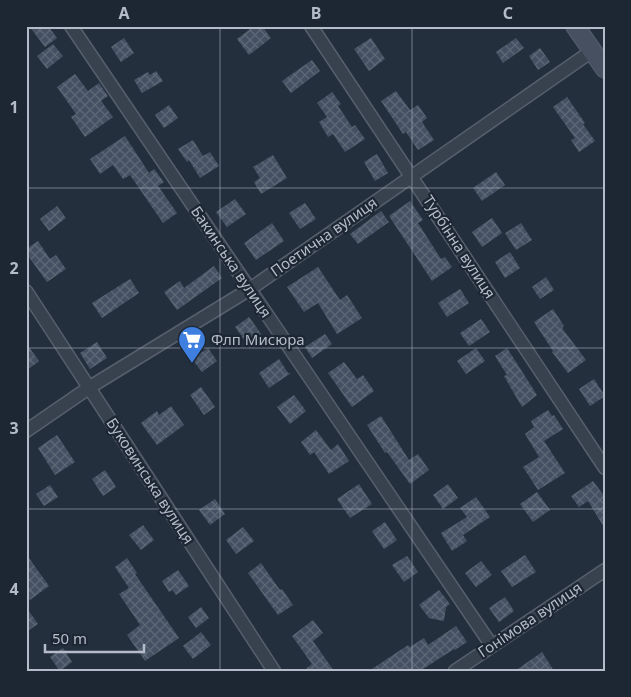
<svg xmlns="http://www.w3.org/2000/svg" width="631" height="697" font-family="'Noto Sans',sans-serif">
  <defs>
    <pattern id="building-cross-hatch" width="8" height="8" patternUnits="userSpaceOnUse" patternTransform="scale(1.25)"><rect width="8" height="8" fill="#455162"/><path d="M0 0l8 8M0 8l8-8" fill="none" stroke="#5d6877"/></pattern>
  </defs>
  <rect width="100%" height="100%" fill="#242f3e"/>
  <!-- building -->
  <path fill="url(#building-cross-hatch)" d="M 29,26 L 48,26 L 57,38 L 45,47 Z
    M 254,26 L 262,26 L 271,38 L 249,55 L 237,39 Z
    M 124,38 L 134,53 L 121,62 L 111,47 Z
    M 371,38 L 385,59 L 369,71 L 354,49 Z
    M 516,38 L 524,48 L 503,63 L 496,52 Z
    M 53,44 L 63,56 L 47,69 L 37,56 Z
    M 540,48 L 550,62 L 538,70 L 529,56 Z
    M 312,60 L 320,71 L 291,93 L 282,81 Z
    M 156,71 L 163,81 L 142,93 L 134,80 L 148,72 L 150,75 Z
    M 75,74 L 88,91 L 99,83 L 108,96 L 101,101 L 113,117 L 85,137 L 71,117 L 76,114 L 57,87 Z
    M 396,91 L 410,110 L 418,105 L 427,118 L 422,122 L 434,140 L 418,150 L 406,132 L 403,134 L 381,101 Z
    M 332,92 L 341,104 L 338,106 L 352,127 L 355,125 L 365,139 L 345,152 L 333,134 L 328,137 L 319,122 L 327,117 L 317,103 Z
    M 567,97 L 585,123 L 583,124 L 595,141 L 579,152 L 571,140 L 575,138 L 553,107 Z
    M 169,105 L 178,118 L 164,128 L 155,115 Z
    M 125,136 L 149,173 L 154,169 L 164,182 L 158,186 L 177,213 L 163,223 L 130,175 L 123,179 L 113,165 L 100,174 L 90,159 Z
    M 193,140 L 203,156 L 210,152 L 219,166 L 200,178 L 189,160 L 187,162 L 178,149 Z
    M 377,154 L 388,173 L 375,181 L 364,162 Z
    M 273,155 L 287,178 L 261,194 L 254,182 L 260,178 L 253,167 Z
    M 496,172 L 505,185 L 482,201 L 473,188 Z
    M 235,199 L 246,214 L 227,227 L 216,212 Z
    M 410,201 L 423,220 L 418,223 L 441,259 L 445,257 L 452,267 L 432,281 L 389,216 Z
    M 305,203 L 316,219 L 300,229 L 289,213 Z
    M 57,206 L 66,218 L 49,231 L 40,219 Z
    M 381,211 L 389,222 L 358,244 L 350,234 Z
    M 492,218 L 502,233 L 482,247 L 472,232 Z
    M 272,223 L 284,241 L 256,260 L 244,243 Z
    M 521,223 L 532,240 L 516,250 L 505,233 Z
    M 38,241 L 50,259 L 56,255 L 66,269 L 47,282 L 26,253 L 26,249 Z
    M 510,252 L 520,268 L 505,278 L 495,262 Z
    M 214,266 L 222,278 L 177,310 L 164,292 L 180,281 L 184,288 Z
    M 318,267 L 340,300 L 347,295 L 362,318 L 337,334 L 318,303 L 304,312 L 287,287 Z
    M 546,277 L 554,290 L 540,299 L 532,287 Z
    M 130,279 L 139,293 L 102,318 L 92,303 Z
    M 460,289 L 469,303 L 447,317 L 438,303 Z
    M 553,309 L 564,326 L 562,328 L 586,360 L 568,373 L 552,352 L 553,351 L 534,322 Z
    M 249,317 L 264,338 L 250,348 L 235,327 Z
    M 481,319 L 490,332 L 469,346 L 460,333 Z
    M 325,334 L 332,344 L 312,358 L 305,347 Z
    M 97,342 L 107,358 L 90,369 L 80,353 Z
    M 26,343 L 39,361 L 26,371 Z
    M 208,348 L 217,361 L 202,372 L 192,359 Z
    M 476,348 L 485,361 L 466,374 L 457,361 Z
    M 507,348 L 537,395 L 522,407 L 504,376 L 507,375 L 495,356 Z
    M 279,359 L 288,373 L 291,373 L 269,388 L 259,373 Z
    M 344,362 L 357,379 L 363,375 L 374,391 L 352,407 L 328,373 Z
    M 594,379 L 605,396 L 590,406 L 579,389 Z
    M 201,387 L 215,407 L 204,415 L 190,395 Z
    M 294,395 L 306,411 L 290,424 L 277,407 Z
    M 171,406 L 184,425 L 157,445 L 141,423 L 157,411 L 159,415 Z
    M 548,410 L 552,416 L 554,415 L 563,429 L 544,441 L 565,473 L 538,490 L 523,467 L 539,457 L 525,434 L 534,427 L 531,421 Z
    M 381,416 L 409,460 L 418,454 L 429,470 L 410,484 L 387,452 L 385,453 L 367,425 Z
    M 316,430 L 331,450 L 338,444 L 349,461 L 329,474 L 314,452 L 310,455 L 301,442 Z
    M 57,435 L 75,462 L 55,475 L 38,448 Z
    M 105,470 L 116,487 L 103,496 L 92,479 Z
    M 593,481 L 605,497 L 605,529 L 588,501 L 579,507 L 571,496 Z
    M 359,484 L 372,504 L 350,518 L 337,499 Z
    M 448,484 L 458,498 L 443,509 L 433,495 Z
    M 50,485 L 58,497 L 44,506 L 36,494 Z
    M 537,492 L 550,510 L 533,522 L 520,504 Z
    M 476,497 L 490,517 L 463,535 L 467,541 L 452,551 L 441,533 L 467,517 L 460,508 Z
    M 215,499 L 225,514 L 210,525 L 199,510 Z
    M 385,522 L 397,540 L 384,549 L 372,531 Z
    M 143,525 L 154,540 L 141,550 L 129,535 Z
    M 243,527 L 254,541 L 236,554 L 226,540 Z
    M 26,554 L 49,586 L 30,600 L 26,594 Z
    M 525,555 L 536,572 L 512,587 L 501,571 Z
    M 407,556 L 418,572 L 404,582 L 392,565 Z
    M 127,558 L 137,573 L 135,574 L 179,638 L 145,661 L 127,635 L 140,625 L 119,594 L 129,588 L 115,567 Z
    M 481,561 L 492,575 L 476,587 L 465,573 Z
    M 261,563 L 280,590 L 282,589 L 293,605 L 278,615 L 248,573 Z
    M 178,570 L 189,586 L 176,595 L 172,590 L 169,592 L 162,581 Z
    M 439,590 L 450,604 L 446,607 L 444,621 L 429,618 L 419,605 Z
    M 505,597 L 514,611 L 499,622 L 489,608 Z
    M 26,607 L 38,624 L 26,632 Z
    M 201,607 L 209,618 L 196,628 L 188,617 Z
    M 313,620 L 323,633 L 313,641 L 334,671 L 303,671 L 312,664 L 292,636 Z
    M 456,626 L 467,642 L 455,650 L 454,649 L 420,671 L 369,671 L 408,645 L 410,647 L 424,638 L 428,645 Z
    M 201,632 L 211,645 L 193,659 L 183,646 Z
    M 63,648 L 72,662 L 60,671 L 50,657 Z
    M 542,652 L 554,671 L 515,671 Z"/>
  <g fill="none" stroke-linecap="round" stroke-linejoin="round">
    <defs>
      <path id="street" d="M 71,26 L 492,646
        M 311,26 L 605,468
        M 26,291 L 274,671
        M 26,431 L 90,387 L 250,289 L 592,51
        M 455,671 L 605,570"/>
      <path id="secondary" d="M 575,26 L 605,69"/>
    </defs>
    <!-- street casing -->
    <use href="#street" stroke="#565f6c" stroke-width="15"/>
    <!-- secondary casing -->
    <use href="#secondary" stroke="#565f6c" stroke-width="20"/>
    <!-- street -->
    <use href="#street" stroke="#38414e" stroke-width="12"/>
    <!-- secondary -->
    <use href="#secondary" stroke="#465061" stroke-width="18"/>
  </g>
  <!-- grid -->
  <path fill="none" stroke="#b4bcc9" stroke-width="1" stroke-opacity="0.55" d="M 220,26 L 220,671M 412,26 L 412,671M 26,188 L 605,188M 26,348 L 605,348M 26,509 L 605,509"/>
  <!-- icons -->
  <defs>
    <symbol id="supermarket-pin" viewBox="-11 -11 22 30"><path d="M0 17L-7.5 6A9.5 9.5 0 1 1 7.5 6Z" fill="#3f7fe0" stroke="#1d2633"/><path d="M-6-5.5h2.5l.6 2H6L4.5 2H-2.5L-4.4-4H-6ZM-1.5 3.2a1.3 1.3 0 1 0 .1 0ZM3 3.2a1.3 1.3 0 1 0 .1 0Z" fill="#fff"/></symbol>
  </defs>
  <g fill-rule="evenodd">
    <use href="#supermarket-pin" x="176" y="324" width="32" height="43"/>
  </g>
  <g text-anchor="middle" stroke-width="4.5" stroke-linejoin="round" paint-order="stroke">
    <!-- street labels -->
    <g font-size="15" fill="#b4bcc9" stroke="#1d2633">
      <text transform="translate(324 237) rotate(-35)" y="5">Поетична вулиця</text>
      <text transform="translate(459 247) rotate(57)" y="5">Турбінна вулиця</text>
      <text transform="translate(231 262) rotate(56)" y="5">Бакинська вулиця</text>
      <text transform="translate(150 481) rotate(57)" y="5">Буковинська вулиця</text>
      <text transform="translate(530 620) rotate(-34)" y="5">Гонімова вулиця</text>
    </g>
    <!-- poi labels -->
    <g font-size="15" fill="#b4bcc9" stroke="#1d2633" text-anchor="start">
      <text x="211" y="345">Флп Мисюра</text>
    </g>
  </g>
  <!-- border -->
  <rect width="631" height="697" fill="none" stroke="#1d2633" stroke-width="55"/>
  <!-- scale -->
  <path d="M45 644v8h99v-8" fill="none" stroke="#b4bcc9" stroke-width="2.5"/>
  <text x="52" y="644" font-size="15" fill="#b4bcc9" stroke="#1d2633" stroke-width="4" paint-order="stroke">50 m</text>
  <rect x="28" y="28" width="576" height="642" fill="none" stroke="#b4bcc9" stroke-width="2"/>
  <g font-size="16" text-anchor="middle" font-weight="bold" fill="#b4bcc9">
    <text x="124" y="19">A</text>
    <text x="316" y="19">B</text>
    <text x="508" y="19">C</text>
    <text x="14" y="113">1</text>
    <text x="14" y="274">2</text>
    <text x="14" y="434">3</text>
    <text x="14" y="595">4</text>
  </g>
</svg>
